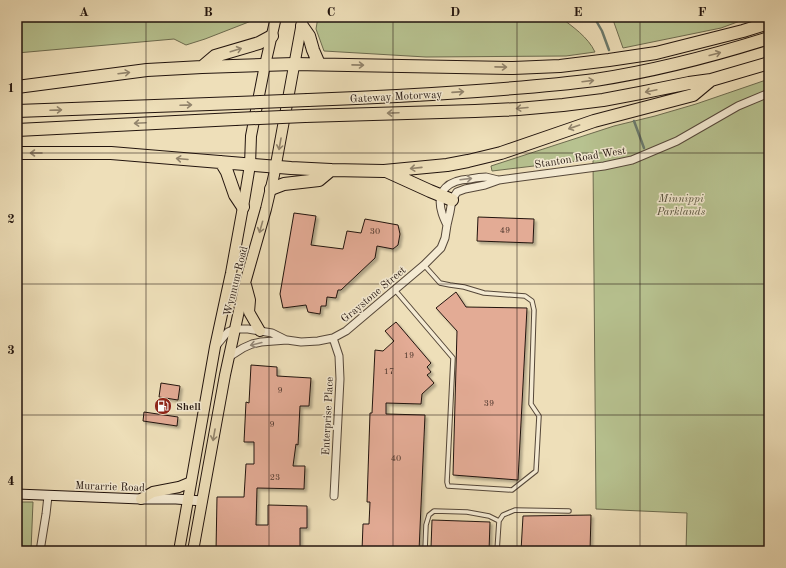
<svg xmlns="http://www.w3.org/2000/svg" width="786" height="568" font-family="'Old Standard TT',serif">
  <defs>
    <filter id="shadow"><feDropShadow dx="2.5" dy="2.5" stdDeviation="1" flood-color="#0004"/></filter>
  </defs>
  <rect width="100%" height="100%" fill="#eedfb9"/>
  <filter id="stains"><feTurbulence type="fractalNoise" baseFrequency=".005" numOctaves="4"/><feColorMatrix values="0 0 0 0 .2 0 0 0 0 .09 0 0 0 0 .02 0 0 0 .5 -.17"/></filter>
  <radialGradient id="worn" r=".72"><stop offset=".6" stop-color="#630" stop-opacity="0"/><stop offset="1" stop-color="#630" stop-opacity=".3"/></radialGradient>
  <!-- green -->
  <path fill="#b7c290" stroke="#6c6b4f" d="M 17,17 L 259,17 L 259,18 L 205,39 L 186,45 L 174,39 L 17,53 Z
    M 318,17 L 560,17 C 573,27 588,37 595,52 L 566,56 L 426,57 L 324,51 L 316,29 Z
    M 612,17 L 751,17 L 721,28 L 623,48 Z
    M 769,79 L 769,551 L 686,551 L 687,513 L 596,509 L 593,159 L 492,171 L 491,166 L 614,126 L 655,116 L 696,104 Z
    M 17,502 L 33,502 L 31,551 L 17,551 Z"/>
  <g fill="none" stroke-linecap="round" stroke-linejoin="round">
    <!-- stream -->
    <path stroke="#6a796c" stroke-width="2.5" d="M 594,17 L 602,31 L 609,50
      M 634,121 L 644,148"/>
  </g>
  <!-- building -->
  <path fill="#e3ab95" stroke="#22140e" filter="url(#shadow)" d="M 294,213 L 316,216 L 311,245 L 343,249 L 347,231 L 361,233 L 365,219 L 398,225 L 400,234 L 398,245 L 393,249 L 377,246 L 375,258 L 341,290 L 338,290 L 336,298 L 327,297 L 326,306 L 321,306 L 320,314 L 308,312 L 306,305 L 283,308 L 280,294 Z
    M 478,217 L 534,219 L 533,243 L 477,241 Z
    M 456,292 L 466,307 L 527,308 L 518,480 L 453,475 L 457,331 L 436,308 Z
    M 396,322 L 431,363 L 427,367 L 431,372 L 427,375 L 434,383 L 422,394 L 421,404 L 386,403 L 386,414 L 425,415 L 419,551 L 362,551 L 363,524 L 369,524 L 370,502 L 367,502 L 370,413 L 372,413 L 375,350 L 383,351 L 394,341 L 385,331 Z
    M 251,365 L 277,367 L 277,376 L 311,378 L 309,406 L 300,406 L 298,445 L 296,444 L 293,466 L 305,466 L 304,489 L 257,488 L 256,525 L 268,525 L 268,505 L 307,506 L 307,528 L 300,528 L 300,551 L 216,551 L 217,497 L 244,497 L 246,464 L 254,464 L 254,442 L 244,442 L 246,402 L 249,403 Z
    M 161,383 L 180,386 L 178,400 L 159,397 Z
    M 144,412 L 178,417 L 177,426 L 143,421 Z
    M 591,515 L 590,551 L 521,551 L 523,516 Z
    M 432,520 L 490,522 L 489,551 L 437,551 L 437,548 L 431,548 Z"/>
  <g fill="none" stroke-linecap="round" stroke-linejoin="round">
    <defs>
      <path id="lane" d="M 395,290 L 453,358 L 447,482 L 448,486 L 512,490 L 536,471 L 539,416 L 531,404 L 534,310 L 532,301 L 525,296 L 484,293 L 464,287 L 450,285 L 440,283 L 424,265
        M 425,551 L 426,525 L 429,515 L 434,511 L 467,512 L 489,516 L 499,521
        M 497,551 L 499,521 L 503,515 L 515,510 L 569,511"/>
      <path id="street" d="M 447,225 C 445,221 443,217 442,213 C 435,190 449,180 470,179 C 475,178 481,177 486,177 C 490,178 494,179 498,180
        M 333,338 L 339,356 L 340,379 L 334,496
        M 216,346 L 225,335 L 228,332 L 235,329 L 248,329 L 272,333 L 286,340
        M 229,357 L 243,348 L 252,344 L 261,342 L 287,340 L 301,342 L 318,341 L 333,338 L 346,331 L 424,265 L 441,248 L 445,238 L 447,225 L 450,212 L 452,200 L 455,195 L 457,192 L 465,189 L 485,185 L 499,180 L 604,166 L 632,160 L 677,141 L 738,106 L 769,93
        M 40,551 L 46,514 L 48,496"/>
      <path id="secondary" d="M 17,494 L 141,499 L 176,499 L 202,501"/>
      <path id="primary" d="M 246,285 L 250,300 L 249,312 L 260,331
        M 141,499 L 153,492 L 179,487 L 191,482
        M 179,551 L 215,347 L 226,296 L 231,273 L 243,207 L 250,165 L 251,136 L 265,65 L 276,17
        M 193,551 L 225,375 L 245,283 L 266,209 L 274,175 L 303,17"/>
      <path id="highway" d="M 302,26 L 309,36 L 313,50 L 319,64
        M 202,67 L 215,56 L 259,43 L 272,36
        M 17,87 L 147,70 L 202,67 L 294,64 L 513,68 L 560,66 L 609,60 L 656,53 L 743,31 L 769,23
        M 308,100 C 364,98 421,95 477,91 C 517,88 556,85 595,80 C 654,71 712,56 769,38
        M 17,111 L 237,103
        M 305,116 L 475,111 L 518,109 L 563,105 L 603,100 L 640,93 L 689,83 L 711,80 L 769,63
        M 17,130 L 235,119
        M 17,153 L 111,153 L 291,168 L 331,170 L 384,171 L 447,165 L 468,161 L 501,153 L 594,121 L 693,95 L 711,80
        M 221,162 L 227,172 L 235,195 L 243,207
        M 386,171 L 430,191 L 452,200
        M 271,189 L 284,184 L 319,180 L 331,170"/>
    </defs>
    <!-- lane casing -->
    <use href="#lane" stroke="#554739" stroke-width="5.5"/>
    <!-- street casing -->
    <use href="#street" stroke="#554739" stroke-width="9"/>
    <!-- secondary casing -->
    <use href="#secondary" stroke="#22140e" stroke-width="11"/>
    <!-- primary casing -->
    <use href="#primary" stroke="#22140e" stroke-width="12"/>
    <!-- highway casing -->
    <use href="#highway" stroke="#22140e" stroke-width="14"/>
    <!-- lane -->
    <use href="#lane" stroke="#f4ead2" stroke-width="3.5"/>
    <!-- street -->
    <use href="#street" stroke="#f4ead2" stroke-width="7"/>
    <!-- secondary -->
    <use href="#secondary" stroke="#f4ead2" stroke-width="9"/>
    <!-- primary -->
    <use href="#primary" stroke="#eedfb9" stroke-width="10"/>
    <!-- highway -->
    <use href="#highway" stroke="#eedfb9" stroke-width="12"/>
    <defs>
      <path id="highway-bridge" d="M 237,103 L 308,100
        M 235,119 L 305,116"/>
    </defs>
    <!-- highway-bridge casing -->
    <use href="#highway-bridge" stroke="#22140e" stroke-width="14" stroke-linecap="butt"/>
    <!-- highway-bridge -->
    <use href="#highway-bridge" stroke="#eedfb9" stroke-width="12"/>
  </g>
  <!-- one-way arrows -->
  <defs><path id="oneway-shaft" d="M-6 0H5M1.5-3L5.5 0L1.5 3" fill="none" stroke-width="1.6" stroke-linecap="round" stroke-linejoin="round"/></defs>
  <g stroke="#92846c">
    <use href="#oneway-shaft" transform="translate(236 50) rotate(-17)"/>
    <use href="#oneway-shaft" transform="translate(715 54) rotate(-15)"/>
    <use href="#oneway-shaft" transform="translate(358 65) rotate(1)"/>
    <use href="#oneway-shaft" transform="translate(501 67) rotate(1)"/>
    <use href="#oneway-shaft" transform="translate(124 73) rotate(-7)"/>
    <use href="#oneway-shaft" transform="translate(588 81) rotate(-7)"/>
    <use href="#oneway-shaft" transform="translate(651 91) rotate(168)"/>
    <use href="#oneway-shaft" transform="translate(458 92) rotate(-4)"/>
    <use href="#oneway-shaft" transform="translate(186 105) rotate(-2)"/>
    <use href="#oneway-shaft" transform="translate(522 108) rotate(175)"/>
    <use href="#oneway-shaft" transform="translate(56 110) rotate(-2)"/>
    <use href="#oneway-shaft" transform="translate(393 113) rotate(178)"/>
    <use href="#oneway-shaft" transform="translate(140 123) rotate(177)"/>
    <use href="#oneway-shaft" transform="translate(574 127) rotate(161)"/>
    <use href="#oneway-shaft" transform="translate(280 144) rotate(100)"/>
    <use href="#oneway-shaft" transform="translate(36 153) rotate(180)"/>
    <use href="#oneway-shaft" transform="translate(182 159) rotate(-175)"/>
    <use href="#oneway-shaft" transform="translate(416 168) rotate(174)"/>
    <use href="#oneway-shaft" transform="translate(261 227) rotate(106)"/>
    <use href="#oneway-shaft" transform="translate(214 435) rotate(100)"/>
  </g>
  <g stroke="#968a7a">
    <use href="#oneway-shaft" transform="translate(466 179) rotate(-7)"/>
    <use href="#oneway-shaft" transform="translate(256 344) rotate(166)"/>
  </g>
  <!-- grid -->
  <path fill="none" stroke="#22140e" stroke-width="1" stroke-opacity="0.55" d="M 146,17 L 146,551M 269,17 L 269,551M 393,17 L 393,551M 517,17 L 517,551M 640,17 L 640,551M 17,153 L 769,153M 17,284 L 769,284M 17,415 L 769,415"/>
  <!-- icons -->
  <defs>
    <symbol id="fuel-disc" viewBox="-11 -11 22 22"><circle r="9.5" fill="#8f2418" stroke="#f4ead2"/><path d="M-5.5-6h7V0h2V4h1.3V-2.5L3-4.5l.8-.8L6-3V5H2.5V1h-1V6h-7ZM-4.2-4.7v3.2H.2V-4.7Z" fill="#fff"/></symbol>
  </defs>
  <g fill-rule="evenodd">
    <use href="#fuel-disc" x="153" y="396" width="20" height="20"/>
  </g>
  <g text-anchor="middle" stroke-width="3" stroke-linejoin="round" paint-order="stroke">
    <!-- number labels -->
    <g font-size="9" fill="#523a30">
      <text x="505" y="233">49</text>
      <text x="375" y="234">30</text>
      <text x="409" y="358">19</text>
      <text x="389" y="374">17</text>
      <text x="280" y="393">9</text>
      <text x="489" y="406">39</text>
      <text x="272" y="427">9</text>
      <text x="396" y="461">40</text>
      <text x="275" y="480">23</text>
    </g>
    <!-- street labels -->
    <g font-size="11" fill="#22140e" stroke="#f4ead2">
      <text transform="translate(396 96) rotate(-3)" y="4">Gateway Motorway</text>
      <text transform="translate(580 157) rotate(-9)" y="4">Stanton Road West</text>
      <text transform="translate(235 281) rotate(-76)" y="4">Wynnum Road</text>
      <text transform="translate(373 294) rotate(-40)" y="4">Graystone Street</text>
      <text transform="translate(327 416) rotate(-87)" y="4">Enterprise Place</text>
      <text transform="translate(110 486) rotate(2)" y="4">Murarrie Road</text>
    </g>
    <!-- park labels -->
    <g font-size="11" font-style="italic" fill="#56513c" stroke="#f4ead2">
      <text x="681" y="202">Minnippi<tspan x="681" dy="13">Parklands</tspan></text>
    </g>
    <!-- poi labels -->
    <g font-size="11" font-weight="bold" fill="#22140e" stroke="#f4ead2" text-anchor="start">
      <text x="176" y="410">Shell</text>
    </g>
  </g>
  <!-- margin -->
  <rect width="786" height="568" fill="none" stroke="#eedfb9" stroke-width="44"/>
  <rect x="22" y="22" width="742" height="524" fill="none" stroke="#22140e" stroke-width="1.5"/>
  <g font-size="13" text-anchor="middle" font-weight="bold" fill="#22140e">
    <text x="84" y="16">A</text>
    <text x="208" y="16">B</text>
    <text x="331" y="16">C</text>
    <text x="455" y="16">D</text>
    <text x="578" y="16">E</text>
    <text x="702" y="16">F</text>
    <text x="11" y="92">1</text>
    <text x="11" y="223">2</text>
    <text x="11" y="354">3</text>
    <text x="11" y="485">4</text>
  </g>
  <rect width="100%" height="100%" filter="url(#stains)"/>
  <rect width="100%" height="100%" fill="url(#worn)"/>
</svg>
